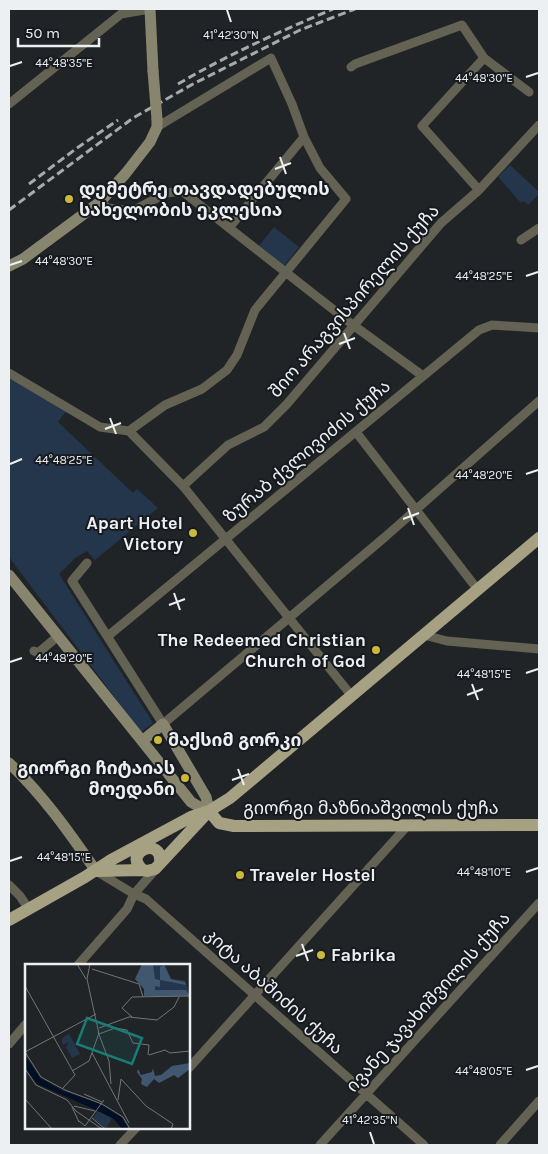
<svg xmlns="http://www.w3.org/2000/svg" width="548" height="1154" font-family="Karla,'Noto Sans Georgian',sans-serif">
  <rect width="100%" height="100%" fill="#202427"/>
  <!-- green -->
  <path fill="#23364c" d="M 510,165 L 539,192 L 539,194 L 528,205 L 524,201 L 521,203 L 498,177 Z
    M 274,227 L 299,247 L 284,266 L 259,246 Z
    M 12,379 L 67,410 L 58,422 L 133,493 L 137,489 L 158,508 L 95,560 L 87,551 L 75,558 L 59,574 L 153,723 L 141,732 L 9,557 L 9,380 Z"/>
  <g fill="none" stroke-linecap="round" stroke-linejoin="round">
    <!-- street -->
    <path stroke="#646253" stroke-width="9" d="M 351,67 L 355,64 L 462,25 L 484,58
      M 9,104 L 121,14 L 150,9
      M 479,190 L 422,126 L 484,58 L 529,92
      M 100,202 L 108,208 L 133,211 L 166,193 L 182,191 L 353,325 L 423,376
      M 229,228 L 304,137
      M 521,240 L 539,228
      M 9,373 L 100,427 L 129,431
      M 129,431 L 165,405 L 202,389 L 227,370 L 237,355 L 255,310 L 346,199 L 320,168 L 304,137 L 292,104 L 271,58 L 157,127
      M 129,431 L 183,486 L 351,695
      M 356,432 L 478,590
      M 183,486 L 228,445 L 264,427 L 287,404 L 441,223 L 479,190 L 539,125
      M 87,563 L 72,581 L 163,724 L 385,537 L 539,401
      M 424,635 L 447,641 L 539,649
      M 108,636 L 479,330 L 492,325 L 539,328
      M 34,651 L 38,653 L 58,636
      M 96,871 L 134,894 L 146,899 L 424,1145
      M 9,885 L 20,896 L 28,908
      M 78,965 L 127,909 L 134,894 L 155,870
      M 9,1044 L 26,1024
      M 189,1068 L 408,825
      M 120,1145 L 136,1128
      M 320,1145 L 539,903
      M 500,1145 L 539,1101"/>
    <!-- secondary -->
    <path stroke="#88856e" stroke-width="11" d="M 150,9 L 153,71
      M 9,266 L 23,259 L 100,202 L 126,173 L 150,142 L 157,127 L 157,119
      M 9,575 L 191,802 L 203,809 L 209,811 L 206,797 L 163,724 L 142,741
      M 9,763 C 43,795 69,832 96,871"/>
    <!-- primary -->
    <path stroke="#a5a182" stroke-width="12" d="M 209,811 L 219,823 L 234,826 L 539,825
      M 143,870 C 121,852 163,835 160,863
      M 96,871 L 143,870 L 147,871 L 155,869 L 209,811
      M 9,920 L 85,877 L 111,860 L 191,817 L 209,811 L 230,798 L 539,538"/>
    <!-- rail -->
    <path stroke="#a7aaad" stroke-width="3" stroke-dasharray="8 4" stroke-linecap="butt" d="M 178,84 C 229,54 279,32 333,9
      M 29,184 L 77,148 L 118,120
      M 9,210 L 133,118 L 193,84 L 300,30 L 355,9"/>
    <!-- secondary-bridge -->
    <path stroke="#88856e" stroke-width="11" d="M 153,71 L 157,119"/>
  </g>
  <!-- ticks -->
  <path fill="none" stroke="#edf0f2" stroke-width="2" d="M 227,10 L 231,22M 10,66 L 22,62M 526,77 L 538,73M 280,157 L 286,174M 275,169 L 291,163M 10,265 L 22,261M 526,276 L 538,272M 344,333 L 350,349M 339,344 L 355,338M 110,418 L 116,434M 105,429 L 121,423M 10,464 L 22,459M 526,474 L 538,470M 408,508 L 414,525M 403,519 L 419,513M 174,593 L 180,610M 169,605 L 185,599M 10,662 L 22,658M 526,673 L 538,669M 472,684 L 478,700M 467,695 L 483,689M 238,769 L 244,785M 232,780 L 249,774M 10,861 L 22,857M 526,872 L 538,868M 302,944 L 308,961M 296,956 L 313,950M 526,1070 L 538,1066M 370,1132 L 374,1144"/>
  <!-- markers -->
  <g fill="#cbb939" stroke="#171a1e" stroke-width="2">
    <circle cx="69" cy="199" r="5"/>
    <circle cx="193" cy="533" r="5"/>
    <circle cx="376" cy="650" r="5"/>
    <circle cx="158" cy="740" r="5"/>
    <circle cx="185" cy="778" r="5"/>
    <circle cx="240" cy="875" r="5"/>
    <circle cx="321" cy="955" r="5"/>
  </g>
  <g text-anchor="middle" stroke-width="4" stroke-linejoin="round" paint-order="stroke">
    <!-- poi labels -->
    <g font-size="18" font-weight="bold" fill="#edf0f2" stroke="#171a1e" text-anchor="start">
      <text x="79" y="195">დემეტრე თავდადებულის<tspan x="79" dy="21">სახელობის ეკლესია</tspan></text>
      <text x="183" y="529" text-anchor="end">Apart Hotel<tspan x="183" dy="21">Victory</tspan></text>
      <text x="366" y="646" text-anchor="end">The Redeemed Christian<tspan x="366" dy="21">Church of God</tspan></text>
      <text x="168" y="746">მაქსიმ გორკი</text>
      <text x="175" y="774" text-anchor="end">გიორგი ჩიტაიას<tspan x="175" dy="21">მოედანი</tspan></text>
      <text x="250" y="881">Traveler Hostel</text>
      <text x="331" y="961">Fabrika</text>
    </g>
    <!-- street labels -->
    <g font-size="18" fill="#edf0f2" stroke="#171a1e">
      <text transform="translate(354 301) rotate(-49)" y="6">შიო არაგვისპირელის ქუჩა</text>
      <text transform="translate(307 451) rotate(-40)" y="6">ზურაბ ქვლივიძის ქუჩა</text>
      <text x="371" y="814">გიორგი მაზნიაშვილის ქუჩა</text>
      <text transform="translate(274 991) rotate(42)" y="6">კიტა აბაშიძის ქუჩა</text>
      <text transform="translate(428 1002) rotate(-48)" y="6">ივანე ჯავახიშვილის ქუჩა</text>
    </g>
  </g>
  <!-- overview -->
  <g transform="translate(25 964)">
    <rect width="165" height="165" fill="#202427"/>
    <path d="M 117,0 L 140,0 L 146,15 L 160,16 L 165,32 L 119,32 L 119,25 L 110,15 ZM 44,70 L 55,90 L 47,94 L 41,83 L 44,78 L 38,81 L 37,78 L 37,74 ZM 73,147 L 87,154 L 81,165 L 68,154 Z" fill="#23364c"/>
    <path d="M 117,0 L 128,0 L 130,15 L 135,16 L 135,3 L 139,1 L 146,15 L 160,18 L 161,21 L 135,16 L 135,23 L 130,22 L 130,26 L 161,26 L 165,32 L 119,32 L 119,25 L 110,15 ZM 165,99 L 165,105 L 153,114 L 149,111 L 134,119 L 129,115 L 122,123 L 116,120 L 117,115 L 112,108 L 113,105 L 116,111 L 127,108 L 128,104 L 130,112 L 136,111 L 147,102 Z" fill="#415770"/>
    <path d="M 0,91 L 15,114 L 38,127 L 73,139 L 96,153 L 104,165 L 97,165 L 89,155 L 71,146 L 12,120 L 0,103 Z" fill="#000f23"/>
    <path fill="none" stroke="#727678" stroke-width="1" d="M 52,0 L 61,15M 65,0 L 62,15 L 74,70M 67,5 L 114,20 L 118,33M 0,22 L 50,111 L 37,125M 107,53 L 97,44 L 107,33 L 165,32M 74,64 L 104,53 L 132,56 L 149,43 L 154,33M 73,68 L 84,97 L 86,120M 74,70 L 90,64 L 102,66 L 108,79 L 124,81 L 123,91M 0,88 L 16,113 L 40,126 L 77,140 L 98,153 L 105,165M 0,88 L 71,50M 67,89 L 104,159M 124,91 L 140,86 L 145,89 L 165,87M 0,105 L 11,121 L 42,136 L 51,147 L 77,165M 47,107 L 64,97 L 74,69M 96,115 L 121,142 L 148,160 L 146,165M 59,130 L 77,138M 0,135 L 27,165M 93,136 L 96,115M 49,142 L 70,147M 47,143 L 54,158M 67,154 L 80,165M 54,157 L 60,162 L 79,136"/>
    <path fill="#1a7c75" fill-opacity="0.15" stroke="#1a7c75" stroke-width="2.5" d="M 62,54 L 117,74 L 107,100 L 52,80 Z"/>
    <rect width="165" height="165" fill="none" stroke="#edf0f2" stroke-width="2.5"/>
  </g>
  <g font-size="12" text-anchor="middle" fill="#edf0f2" stroke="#171a1e" stroke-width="4" stroke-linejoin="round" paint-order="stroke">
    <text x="231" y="39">41°42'30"N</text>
    <text x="64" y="67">44°48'35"E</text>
    <text x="484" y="82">44°48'30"E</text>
    <text x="64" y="265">44°48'30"E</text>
    <text x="484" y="280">44°48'25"E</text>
    <text x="64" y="464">44°48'25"E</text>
    <text x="484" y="479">44°48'20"E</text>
    <text x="64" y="662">44°48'20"E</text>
    <text x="484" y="678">44°48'15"E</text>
    <text x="64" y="861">44°48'15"E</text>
    <text x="484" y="876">44°48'10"E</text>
    <text x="484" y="1075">44°48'05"E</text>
    <text x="370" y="1124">41°42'35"N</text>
  </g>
  <!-- border -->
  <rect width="548" height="1154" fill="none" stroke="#edf0f2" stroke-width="20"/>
  <!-- scale -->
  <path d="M18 38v8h81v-8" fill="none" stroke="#edf0f2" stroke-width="2.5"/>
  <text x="25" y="38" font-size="15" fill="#edf0f2" stroke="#171a1e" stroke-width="4" paint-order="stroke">50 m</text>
</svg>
